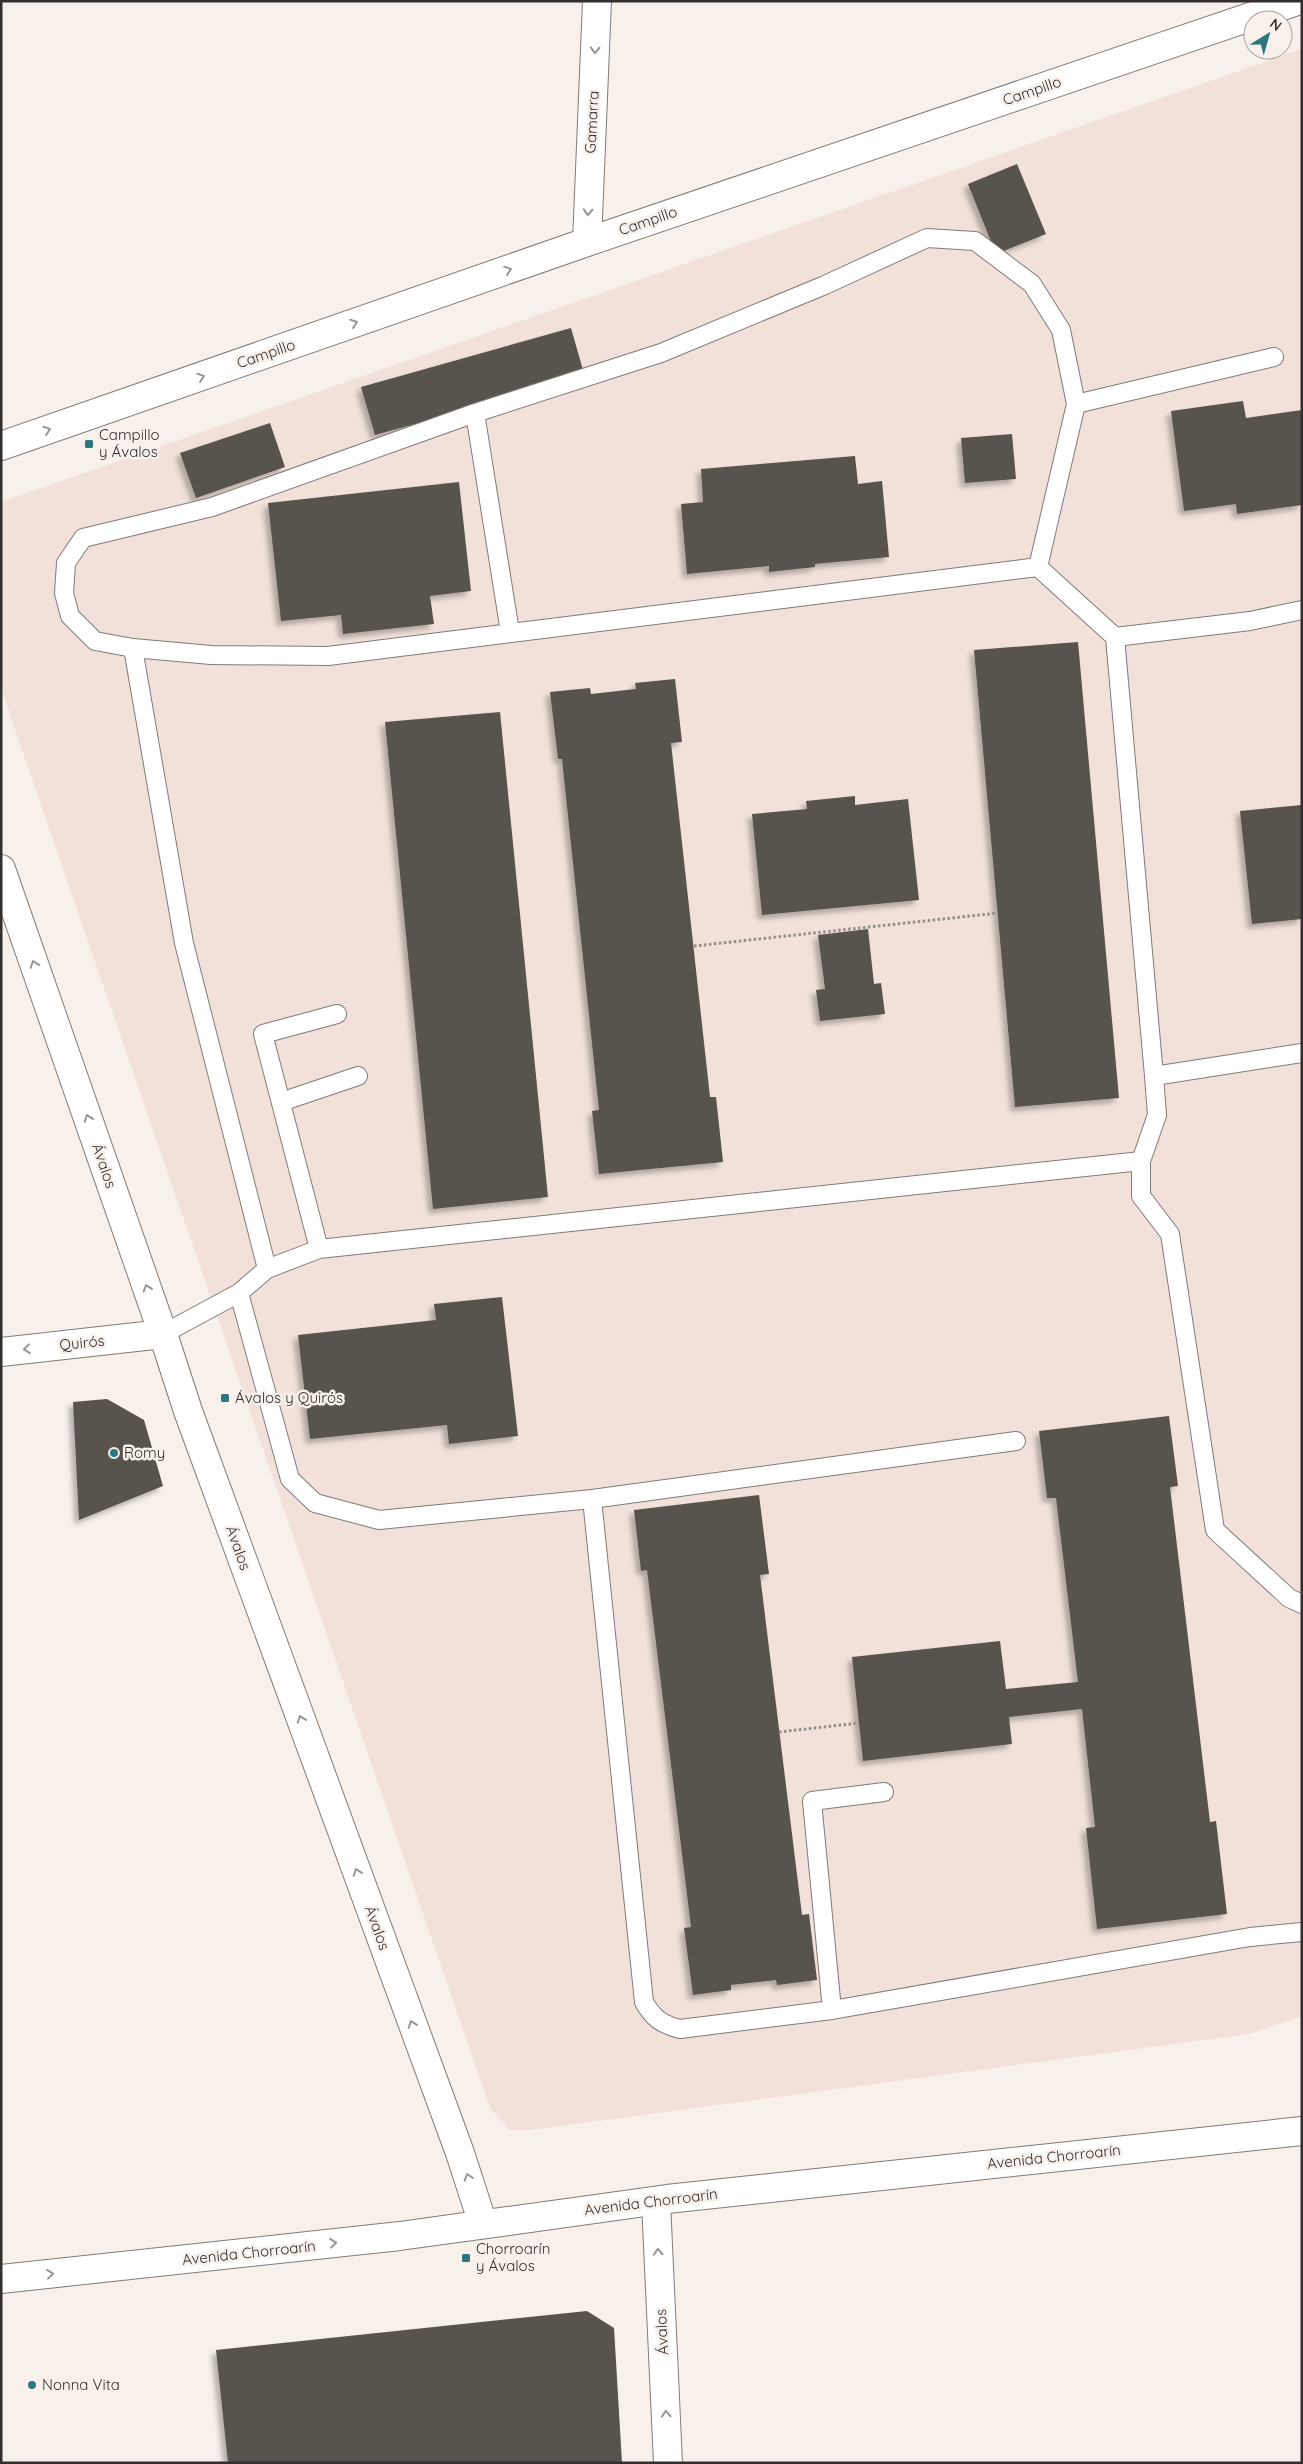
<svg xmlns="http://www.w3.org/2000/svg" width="1303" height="2464" font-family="Quicksand,sans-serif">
  <defs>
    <filter id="shadow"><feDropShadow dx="-4.5" dy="4.5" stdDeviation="2.5" flood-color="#0004"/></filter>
  </defs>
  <rect width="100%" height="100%" fill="#f8f0eb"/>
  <!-- built -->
  <path fill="#f1e1da" d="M 1302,49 L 1302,2016 L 1249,2034 L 530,2130 L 510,2130 L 490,2108 L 1,689 L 1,502 Z"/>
  <!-- building -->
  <path fill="#58524e" filter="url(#shadow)" d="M 1017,164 L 1046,234 L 996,254 L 968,184 Z
    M 571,328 L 585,377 L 375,435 L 361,387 Z
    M 1243,401 L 1246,418 L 1302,410 L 1302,505 L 1237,514 L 1236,504 L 1184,511 L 1171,411 Z
    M 270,423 L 285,467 L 196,498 L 180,453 Z
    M 1012,434 L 1016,479 L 965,483 L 961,438 Z
    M 855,456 L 858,484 L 882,481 L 889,557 L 815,564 L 815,567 L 769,572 L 769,566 L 687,574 L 681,504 L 703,502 L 701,469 Z
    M 459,482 L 471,591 L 430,596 L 434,624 L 343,634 L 341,615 L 281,621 L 268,503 Z
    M 1078,642 L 1119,1098 L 1015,1107 L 974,650 Z
    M 675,679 L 682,742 L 671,743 L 710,1097 L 716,1097 L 723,1162 L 599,1174 L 592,1111 L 599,1110 L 562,759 L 558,759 L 550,692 L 590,688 L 591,694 L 636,689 L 635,683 Z
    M 500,712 L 548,1197 L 433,1209 L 385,722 Z
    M 855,796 L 855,805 L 908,799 L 919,900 L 762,915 L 752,814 L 807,809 L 806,801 Z
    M 1302,805 L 1302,919 L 1252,924 L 1240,811 Z
    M 868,929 L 874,984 L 881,983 L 885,1014 L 820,1021 L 816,990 L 825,989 L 818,935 Z
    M 502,1297 L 518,1436 L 449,1444 L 447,1425 L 310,1439 L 298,1335 L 436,1320 L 434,1304 Z
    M 107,1399 L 144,1420 L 163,1486 L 79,1520 L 73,1402 Z
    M 1169,1416 L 1178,1486 L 1170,1487 L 1210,1822 L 1216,1821 L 1227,1914 L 1097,1929 L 1086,1828 L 1095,1827 L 1082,1709 L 1009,1717 L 1012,1744 L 863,1761 L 852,1657 L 1000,1641 L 1006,1689 L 1078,1682 L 1056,1498 L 1047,1498 L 1039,1431 Z
    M 759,1495 L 769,1574 L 760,1575 L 802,1915 L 809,1914 L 817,1980 L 777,1985 L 776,1980 L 731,1985 L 731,1990 L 693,1995 L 684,1928 L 691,1927 L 647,1570 L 641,1571 L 634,1510 Z
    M 587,2311 L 614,2328 L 622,2463 L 228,2463 L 216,2350 Z"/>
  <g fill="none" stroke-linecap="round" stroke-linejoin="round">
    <defs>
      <path id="lane" d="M 475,413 L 510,632
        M 1038,567 L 1115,637
        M 1302,610 L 1250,621 L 1115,637 L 1154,1076 L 1302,1053
        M 133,648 L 211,655 L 328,656 L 1038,567 L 1076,404 L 1274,357
        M 1154,1076 L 1157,1115 L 1141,1161 L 1141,1196 L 1170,1234 L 1215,1530 L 1289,1598 L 1302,1604
        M 281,1102 L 358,1076
        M 319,1249 L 263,1034 L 337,1014
        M 267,1269 L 184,943 L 133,648 L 95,641 L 70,616 L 64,593 L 66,563 L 83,538 L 212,507 L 475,413 L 661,353 L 825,285 L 927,238 L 975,241 L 1032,284 L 1061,330 L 1076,404
        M 239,1293 L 290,1479 L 315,1503 L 379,1520 L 592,1499 L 1016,1441
        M 163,1334 L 239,1293 L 267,1269 L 319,1249 L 1141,1161
        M 592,1499 L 644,2002 C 653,2018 661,2024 680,2029 L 832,2010 L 812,1801 L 884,1792
        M 832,2010 L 1250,1937 L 1302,1932"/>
      <path id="street" d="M 587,242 L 597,1
        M 1,446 L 587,242 L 1297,1
        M 1,869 L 163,1334
        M 656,2202 L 668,2463"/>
      <path id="secondary" d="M 1,1352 L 163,1334 L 188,1411 L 460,2153 L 483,2224
        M 1,2279 L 400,2236 L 667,2199 L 1302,2131"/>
    </defs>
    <!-- lane casing -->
    <use href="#lane" stroke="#827b77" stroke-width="20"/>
    <!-- street casing -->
    <use href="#street" stroke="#827b77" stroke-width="30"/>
    <!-- secondary casing -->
    <use href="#secondary" stroke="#827b77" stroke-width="30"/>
    <!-- path -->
    <path stroke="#938e8b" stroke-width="3" stroke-dasharray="2.5 2.5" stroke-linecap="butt" d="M 694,946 L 998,913
      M 779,1732 L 859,1723"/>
    <!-- lane -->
    <use href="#lane" stroke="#fff" stroke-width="18"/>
    <!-- street -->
    <use href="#street" stroke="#fff" stroke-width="28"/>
    <!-- secondary -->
    <use href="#secondary" stroke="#fff" stroke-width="28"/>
  </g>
  <!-- one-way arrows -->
  <defs><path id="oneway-chevron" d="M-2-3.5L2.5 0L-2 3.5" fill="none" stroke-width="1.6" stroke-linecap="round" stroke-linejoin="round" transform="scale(1.25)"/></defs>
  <g stroke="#989796">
    <use href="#oneway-chevron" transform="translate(595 50) rotate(93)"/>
    <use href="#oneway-chevron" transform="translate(588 212) rotate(93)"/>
    <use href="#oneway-chevron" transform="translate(508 270) rotate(-19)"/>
    <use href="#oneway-chevron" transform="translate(354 323) rotate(-19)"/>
    <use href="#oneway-chevron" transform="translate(201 377) rotate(-19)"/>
    <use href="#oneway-chevron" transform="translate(47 430) rotate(-19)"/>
    <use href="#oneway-chevron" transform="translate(34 964) rotate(-109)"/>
    <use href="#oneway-chevron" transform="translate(88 1118) rotate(-109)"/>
    <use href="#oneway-chevron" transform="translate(147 1288) rotate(-109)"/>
    <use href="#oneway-chevron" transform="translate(27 1349) rotate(174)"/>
    <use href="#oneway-chevron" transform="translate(301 1719) rotate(-110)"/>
    <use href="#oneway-chevron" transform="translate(357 1872) rotate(-110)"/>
    <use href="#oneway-chevron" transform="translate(412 2024) rotate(-110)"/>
    <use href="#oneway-chevron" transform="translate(468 2177) rotate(-108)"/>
    <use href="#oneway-chevron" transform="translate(333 2243) rotate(-6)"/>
    <use href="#oneway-chevron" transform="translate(658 2252) rotate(-93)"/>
    <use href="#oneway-chevron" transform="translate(50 2274) rotate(-6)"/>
    <use href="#oneway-chevron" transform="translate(666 2414) rotate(-93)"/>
  </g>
  <!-- markers -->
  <g fill="#2e777f" stroke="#f8f0eb" stroke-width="2">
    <rect x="84" y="439" width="10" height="10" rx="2.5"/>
    <rect x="220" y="1393" width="10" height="10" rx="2.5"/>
    <circle cx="114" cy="1453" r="5"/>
    <rect x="461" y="2253" width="10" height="10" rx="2.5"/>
    <circle cx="32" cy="2385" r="5"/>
  </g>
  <g text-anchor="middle" stroke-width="5" stroke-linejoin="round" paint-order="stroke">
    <!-- street labels -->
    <g font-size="15" fill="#322f2e" stroke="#f8f0eb">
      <text transform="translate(1032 91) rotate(-19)" y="5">Campillo</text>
      <text transform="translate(592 122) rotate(-87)" y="5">Gamarra</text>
      <text transform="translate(648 221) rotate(-19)" y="5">Campillo</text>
      <text transform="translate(266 354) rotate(-19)" y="5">Campillo</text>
      <text transform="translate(104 1166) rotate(71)" y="5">Ávalos</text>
      <text transform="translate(82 1343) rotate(-6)" y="5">Quirós</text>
      <text transform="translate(238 1548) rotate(70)" y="5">Ávalos</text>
      <text transform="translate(377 1928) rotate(70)" y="5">Ávalos</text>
      <text transform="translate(1054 2157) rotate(-6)" y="5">Avenida Chorroarín</text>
      <text transform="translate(651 2202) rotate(-7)" y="5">Avenida Chorroarín</text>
      <text transform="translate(249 2253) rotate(-6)" y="5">Avenida Chorroarín</text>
      <text transform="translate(662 2332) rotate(-93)" y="5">Ávalos</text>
    </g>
    <!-- poi labels -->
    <g font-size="15" fill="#322f2e" stroke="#f8f0eb" text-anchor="start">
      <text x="99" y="440">Campillo<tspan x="99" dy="17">y Ávalos</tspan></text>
      <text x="235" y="1403">Ávalos y Quirós</text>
      <text x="124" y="1458">Romy</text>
      <text x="476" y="2254">Chorroarín<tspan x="476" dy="17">y Ávalos</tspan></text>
      <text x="42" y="2390">Nonna Vita</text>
    </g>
  </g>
  <!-- border -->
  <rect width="1303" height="2464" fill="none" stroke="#322f2e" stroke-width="5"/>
  <!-- north arrow -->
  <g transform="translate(1268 35) rotate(37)"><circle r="24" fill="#f8f0eb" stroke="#a9a39f"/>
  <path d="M0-4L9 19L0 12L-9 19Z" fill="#2e777f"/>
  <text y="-8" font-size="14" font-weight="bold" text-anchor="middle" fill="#322f2e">N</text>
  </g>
</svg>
